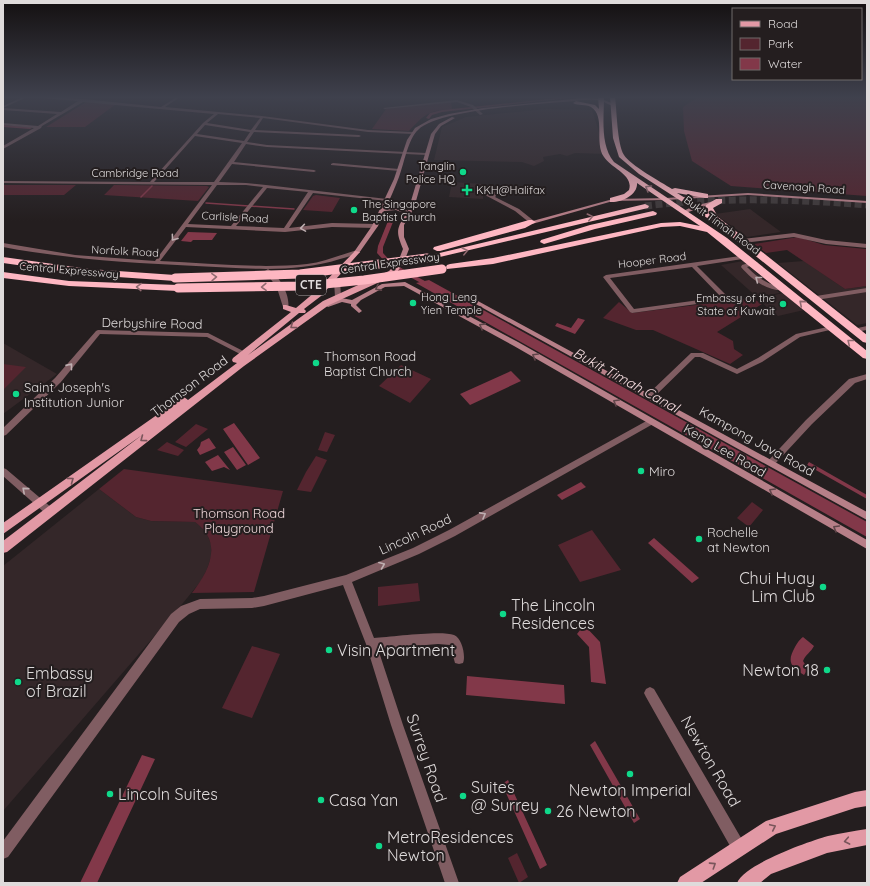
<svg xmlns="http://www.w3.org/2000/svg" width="870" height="886" font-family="Quicksand,sans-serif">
  <rect width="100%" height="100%" fill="#241e1f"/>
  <!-- built -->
  <path fill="#342729" d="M 243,97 L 310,97 L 303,102 Z
    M 546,109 L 592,110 L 606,154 L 575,153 L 567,156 L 560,154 L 543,157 L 544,161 L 534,166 L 522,162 L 434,160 L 442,127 L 466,117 Z
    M 452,182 L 483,184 L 483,199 L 449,197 Z
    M 750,209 L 781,232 L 747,237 L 715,214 Z
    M 743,261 L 780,293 L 757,297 L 721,265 Z
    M 804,261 L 845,289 L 867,286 L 867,323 L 857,325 L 778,263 Z
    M 783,293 L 804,310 L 778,316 L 757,299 Z
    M 3,343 L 57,374 L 3,414 Z
    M 99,489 L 136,517 L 151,521 L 195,522 L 202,527 L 207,534 L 211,544 L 211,557 L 207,569 L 201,581 L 183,603 L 3,811 L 3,566 Z"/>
  <!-- green -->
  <path fill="#54252f" d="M 698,97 L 867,97 L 867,196 L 731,186 L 692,161 L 684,131 L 683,107 Z
    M 86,102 L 116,104 L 85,127 L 46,127 Z
    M 451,102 L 452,109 C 428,111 426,113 409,131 L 372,129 L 386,109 Z
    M 3,185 L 76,185 L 64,195 L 3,195 Z
    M 114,185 L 207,186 L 209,187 L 198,201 L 104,195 Z
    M 316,195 L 340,198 L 332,212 L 303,210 L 313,196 Z
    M 798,237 L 824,245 L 866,249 L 867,250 L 867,286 L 845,289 L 787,250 L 766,253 L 754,244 Z
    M 752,298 L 762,304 L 717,332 L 733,341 L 734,349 L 743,355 L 730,364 L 653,330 L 636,330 L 603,318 L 619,302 L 632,313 Z
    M 3,364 L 26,367 L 3,390 Z
    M 401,365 L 431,379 L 410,403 L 379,386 Z
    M 196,424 L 208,429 L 186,447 L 175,442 Z
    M 325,432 L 335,435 L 327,452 L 318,450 Z
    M 167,442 L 184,450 L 178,456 L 157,450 Z
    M 316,456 L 327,460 L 311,492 L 297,490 L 306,472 Z
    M 124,469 L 283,491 L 254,592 L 192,593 C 210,570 223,542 195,522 L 151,521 L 136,517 L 99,489 Z
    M 752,502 L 763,510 L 749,527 L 737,518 Z
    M 592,530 L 621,570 L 580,582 L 558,545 Z
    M 418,583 L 420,601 L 378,606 L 378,587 Z
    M 252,646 L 280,654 L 252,718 L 222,708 Z
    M 517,853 L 528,877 L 519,883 L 508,858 Z"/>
  <!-- water -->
  <path fill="#823849" d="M 188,232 L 217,233 L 212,240 L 193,240 L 191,242 L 181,241 Z
    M 429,280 L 867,522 L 867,537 L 416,283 Z
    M 578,318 L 585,320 L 575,334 L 555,326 L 557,323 L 571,328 Z
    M 511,371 L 521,381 L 470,405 L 460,394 Z
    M 234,423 L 260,458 L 248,465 L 223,429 Z
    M 209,438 L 216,448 L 200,455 L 197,450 L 200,446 L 201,442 Z
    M 233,447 L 246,465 L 237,470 L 224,452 Z
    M 218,455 L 230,470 L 224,467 L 212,471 L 205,462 Z
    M 809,462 L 867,495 L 867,499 L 807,465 Z
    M 581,482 L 586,487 L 562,500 L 557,495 Z
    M 654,538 L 699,578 L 692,583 L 648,543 Z
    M 584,625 L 600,642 L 606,684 L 591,682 L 589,647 L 577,634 Z
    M 803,637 L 814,646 C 811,652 806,654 803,661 L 808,669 L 804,675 C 790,667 787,661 795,647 C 798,642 799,640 803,637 Z
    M 467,676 L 564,685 L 565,704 L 466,695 Z
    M 595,741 L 640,819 L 634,823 L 590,745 Z
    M 142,755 L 155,759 L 97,883 L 80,883 Z
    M 508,780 L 547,865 L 540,869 L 502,784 Z"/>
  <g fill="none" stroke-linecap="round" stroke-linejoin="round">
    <!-- stream -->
    <path stroke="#823849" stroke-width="1.5" d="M 141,197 L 152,186
      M 206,203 L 294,209"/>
    <!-- canal -->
    <path fill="#823849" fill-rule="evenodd" d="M 568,97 L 577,97 L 442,112 L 432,115 L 429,119 L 426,118 L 430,113 L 442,110 Z
      M 3,125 L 30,127 L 32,128 L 30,129 L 3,127 Z
      M 388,221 L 393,222 L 383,247 L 383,253 L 392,263 L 434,286 L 434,288 L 430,288 L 388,265 L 377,253 L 378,246 Z"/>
    <!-- highway-tunnel -->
    <path stroke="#403a3b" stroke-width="7" stroke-dasharray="7 3.5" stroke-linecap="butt" d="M 645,206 C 719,197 793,199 867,205"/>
    <!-- street -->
    <path fill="#805d62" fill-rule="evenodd" d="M 23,97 L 27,97 L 3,108 L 61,112 L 78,101 L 42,98 L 41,97 L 83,99 L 161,107 L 177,97 L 180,97 L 165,107 L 262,116 L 368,130 L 413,132 L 415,133 L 413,134 L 368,132 L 263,118 L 255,130 L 359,135 L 361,136 L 359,137 L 254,132 L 247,142 L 267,145 L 426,153 L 428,154 L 426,155 L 267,147 L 246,144 L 234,162 L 314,170 L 316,171 L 314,172 L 232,164 L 219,182 L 246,183 L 266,185 L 387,199 L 389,200 L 387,201 L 313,193 L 289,228 L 332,223 L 375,224 L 378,226 L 375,228 L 332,227 L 285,232 L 186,227 L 160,261 C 209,263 259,269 307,264 C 324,262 340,255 357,250 L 360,252 C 354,256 346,257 340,259 C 293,274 244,268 196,266 C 131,263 67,259 3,247 L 3,243 L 75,255 L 155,261 L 212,185 L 3,183 L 3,181 L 150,182 L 203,123 L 214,114 L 83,102 L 42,126 L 41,128 L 3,149 L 3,146 L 34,128 L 3,125 L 3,123 L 38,126 L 57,114 L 3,110 L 3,106 ZM 218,114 L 260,118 L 251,130 L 207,123 ZM 205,125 L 250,132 L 244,141 L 197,134 ZM 195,136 L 242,143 L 214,182 L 154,182 ZM 217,185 L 246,185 L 263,187 L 231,226 L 188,224 ZM 267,188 L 308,192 L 284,228 L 236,226 Z
      M 457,100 L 473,105 L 483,114 L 480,115 L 471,107 L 457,102 L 385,109 L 383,108 Z
      M 333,163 L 399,169 L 401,170 L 399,171 L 331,165 L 331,164 Z
      M 486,187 L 498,187 L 497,195 L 495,197 L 519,209 L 534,221 L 534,223 L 530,223 L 515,211 L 485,195 ZM 490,189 L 493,189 L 492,195 L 489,193 Z
      M 794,233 L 826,240 L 867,244 L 867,248 L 826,244 L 794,237 L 743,243 L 740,241 L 743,239 Z
      M 747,255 L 750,257 L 749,258 L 697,266 L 729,298 L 726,300 L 632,313 L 630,312 L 603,277 L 606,275 ZM 692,267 L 721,297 L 634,309 L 610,278 Z
      M 755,261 L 758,263 L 757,264 L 747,267 C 760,280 769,285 787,288 L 787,290 C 769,293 752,280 741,267 L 742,265 Z
      M 268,269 C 279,275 291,296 288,308 L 286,309 L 283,307 L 277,288 L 265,271 Z
      M 335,277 L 340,280 L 341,297 L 338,299 L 335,297 L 334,281 L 332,279 Z
      M 867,288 L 867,292 L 816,300 L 813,298 L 816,296 Z
      M 832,326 L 835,328 L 834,329 L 800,337 L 762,362 L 737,374 L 700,357 L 695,357 L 652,399 L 646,399 L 645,397 L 691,353 L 703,353 L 737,369 L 758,358 L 796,334 Z
      M 867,326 L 867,330 L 855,332 L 852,330 L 853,329 Z
      M 98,330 L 208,333 L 247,353 L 244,355 L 242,355 L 207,337 L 100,334 L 61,382 L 6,435 L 3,436 L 3,428 L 55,378 L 96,331 Z
      M 867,374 L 867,379 L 855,383 L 812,424 L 774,465 L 768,465 L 767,463 L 768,461 L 806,420 L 849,379 Z
      M 650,419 L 654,422 L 653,424 L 455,536 L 419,554 L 352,582 L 374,638 C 391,637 441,630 454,635 C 462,638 466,656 463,663 L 459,664 L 455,663 L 450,645 L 438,644 L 378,649 L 403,725 L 459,883 L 445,883 L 391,725 L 366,644 L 343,585 L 264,606 L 252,608 L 200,609 L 189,614 L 179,622 L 8,857 L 3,859 L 3,841 L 171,614 L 181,606 L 200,599 L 252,598 L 264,596 L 346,575 L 413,548 L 449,530 Z
      M 3,468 L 6,469 L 52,508 L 53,511 L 52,514 L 49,515 L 46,514 L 3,476 Z
      M 650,687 L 654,689 L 744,843 L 746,848 L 744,853 L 739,855 L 734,853 L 646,697 L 644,693 L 646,689 Z"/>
    <!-- secondary -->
    <path fill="#b77f88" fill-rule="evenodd" d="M 583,98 L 602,99 L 616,105 C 611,107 607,103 602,101 C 594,99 583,100 575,101 C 542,104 439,109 418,130 C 408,139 404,164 399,177 C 395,188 390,198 386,208 L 396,207 L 408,211 L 431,134 L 439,124 L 452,117 L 455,118 L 441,126 L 435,134 L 414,208 L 404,225 L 404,237 L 409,249 L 404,262 L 401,264 L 398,262 L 403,249 C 396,232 396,229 406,214 L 396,210 L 384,211 L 378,226 L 359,253 L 354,252 L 372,226 L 394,179 L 407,140 L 415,128 L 431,119 L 449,114 L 483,108 Z
      M 748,193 L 867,201 L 867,203 L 748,195 L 666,200 L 613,201 L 532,224 L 529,222 L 613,199 L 666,198 Z
      M 718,200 L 720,200 L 720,202 L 685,213 L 681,212 L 694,206 Z
      M 405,282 L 518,342 L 867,540 L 867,549 L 514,346 L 404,286 L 385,287 L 361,300 L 356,305 L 362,311 L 359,313 L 351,306 L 351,304 L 342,302 L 328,307 L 325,305 L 341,298 L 352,300 L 382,284 Z
      M 465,294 L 867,512 L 867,520 L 463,297 L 463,295 Z"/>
    <!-- primary -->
    <path fill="#e299a5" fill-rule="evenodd" d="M 355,251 L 360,252 L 321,296 L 304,309 L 306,311 L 305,313 L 299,313 L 248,355 L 323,301 L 389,271 L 399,261 L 404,262 L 395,275 L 329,305 L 244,366 L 7,552 L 3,553 L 3,541 L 142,435 L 3,534 L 3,523 L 181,398 L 184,397 L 188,400 L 237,363 L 233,362 L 232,360 L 233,358 L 291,312 L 283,309 L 283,305 L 286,305 L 296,308 L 315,292 Z
      M 867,790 L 867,806 L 855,808 L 776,834 L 701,883 L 677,883 L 680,877 L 766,821 L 855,792 Z
      M 867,829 L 867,845 L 827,853 L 771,874 L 760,883 L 737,883 C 745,864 807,842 828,836 C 841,833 854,831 867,829 Z"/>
    <!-- highway -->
    <path fill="#feb7c2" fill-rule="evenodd" d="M 598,97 L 604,97 C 604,118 600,145 614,162 L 727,238 L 867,351 L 867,359 L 863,358 L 707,232 L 680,226 L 661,227 L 493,264 L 447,269 L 446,267 L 447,265 L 450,264 L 493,258 L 661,223 L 680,222 L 700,226 L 637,183 C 638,195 621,203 610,202 L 610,198 L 624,194 L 629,190 C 634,175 611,168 604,157 C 594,143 606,116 591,107 C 586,104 578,106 573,103 L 576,101 L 595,105 L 599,109 Z
      M 610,97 L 615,97 C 617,111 617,144 624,155 C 630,165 661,182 672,189 L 675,188 L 708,194 L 708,198 L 705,198 L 677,193 L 705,210 L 706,205 L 716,199 L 722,199 L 722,203 L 713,208 L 718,217 L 867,335 L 867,343 L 863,342 L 712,221 L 639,174 L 619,157 L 613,138 Z
      M 645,204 L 649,206 L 648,208 L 427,260 L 423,258 L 427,256 Z
      M 653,211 L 657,213 L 656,215 L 595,229 L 544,244 L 540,242 L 541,240 L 590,225 Z
      M 529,220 L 532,220 L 536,222 L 525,228 L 440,251 L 437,251 L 433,249 L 434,247 Z
      M 3,257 L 89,269 L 175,275 L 179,278 L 175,281 L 89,275 L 3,263 Z
      M 3,272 L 69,281 L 178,285 L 182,288 L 178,291 L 69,286 L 3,278 Z"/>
    <!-- highway-bridge -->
    <path stroke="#feb7c2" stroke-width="9" d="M 175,278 L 300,274 L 427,258
      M 178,288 L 305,286 L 364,280 L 442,269"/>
  </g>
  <!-- one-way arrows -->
  <defs><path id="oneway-chevron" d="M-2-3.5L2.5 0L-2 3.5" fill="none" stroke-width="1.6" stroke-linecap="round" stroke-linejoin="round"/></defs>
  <g stroke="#916a70">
    <use href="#oneway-chevron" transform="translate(648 188) rotate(-149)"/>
    <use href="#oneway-chevron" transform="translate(590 217) rotate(-13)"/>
    <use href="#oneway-chevron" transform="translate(465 251) rotate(-14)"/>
    <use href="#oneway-chevron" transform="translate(214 277) rotate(-2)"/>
    <use href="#oneway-chevron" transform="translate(139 287) rotate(-178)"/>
    <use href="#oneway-chevron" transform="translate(264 287) rotate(178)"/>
    <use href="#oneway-chevron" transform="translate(802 303) rotate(-140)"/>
    <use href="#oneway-chevron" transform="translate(850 342) rotate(-141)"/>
  </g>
  <g stroke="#beafb1">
    <use href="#oneway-chevron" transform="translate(303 228) rotate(171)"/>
    <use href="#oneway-chevron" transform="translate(174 238) rotate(126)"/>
    <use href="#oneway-chevron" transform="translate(758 279) rotate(-142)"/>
    <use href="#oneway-chevron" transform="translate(70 366) rotate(-51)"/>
    <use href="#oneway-chevron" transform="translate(25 490) rotate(-139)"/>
    <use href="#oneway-chevron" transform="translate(483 515) rotate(-29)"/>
    <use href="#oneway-chevron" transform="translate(382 565) rotate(-22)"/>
  </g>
  <g stroke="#5f4549">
    <use href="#oneway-chevron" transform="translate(378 288) rotate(151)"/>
    <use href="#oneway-chevron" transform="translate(482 326) rotate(-151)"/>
    <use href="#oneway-chevron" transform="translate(535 356) rotate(-150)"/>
    <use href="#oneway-chevron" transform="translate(616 402) rotate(-150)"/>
    <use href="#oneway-chevron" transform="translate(772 491) rotate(-150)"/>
    <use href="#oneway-chevron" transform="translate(836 528) rotate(-150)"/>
  </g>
  <g stroke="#79555b">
    <use href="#oneway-chevron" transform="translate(293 326) rotate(144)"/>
    <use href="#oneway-chevron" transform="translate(143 439) rotate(143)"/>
    <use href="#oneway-chevron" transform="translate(71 480) rotate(-36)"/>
    <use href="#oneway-chevron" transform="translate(773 827) rotate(-25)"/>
    <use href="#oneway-chevron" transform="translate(847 841) rotate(169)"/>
    <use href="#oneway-chevron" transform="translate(713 865) rotate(-33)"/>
  </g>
  <!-- sky -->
  <linearGradient id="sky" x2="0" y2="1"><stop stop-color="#141011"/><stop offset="0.44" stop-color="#3f414d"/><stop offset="1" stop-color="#3f414d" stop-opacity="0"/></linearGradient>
  <rect width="870" height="221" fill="url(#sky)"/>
  <!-- markers -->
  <g fill="#0fd98a" stroke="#241e1f" stroke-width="1.5">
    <circle cx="463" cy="172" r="4"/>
    <path d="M465 184h4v4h4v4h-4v4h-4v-4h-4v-4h4z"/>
    <circle cx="354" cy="210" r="4"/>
    <circle cx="413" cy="303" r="4"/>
    <circle cx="783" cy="304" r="4"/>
    <circle cx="316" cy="363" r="4"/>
    <circle cx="16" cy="394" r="4"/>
    <circle cx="641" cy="471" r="4"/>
    <circle cx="699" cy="539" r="4"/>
    <circle cx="823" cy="587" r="4"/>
    <circle cx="503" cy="614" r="4"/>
    <circle cx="329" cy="650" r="4"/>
    <circle cx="827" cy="670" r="4"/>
    <circle cx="18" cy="682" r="4"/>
    <circle cx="630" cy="774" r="4"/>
    <circle cx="110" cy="794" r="4"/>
    <circle cx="463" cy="796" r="4"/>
    <circle cx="321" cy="800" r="4"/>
    <circle cx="548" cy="811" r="4"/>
    <circle cx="379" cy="846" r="4"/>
  </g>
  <g text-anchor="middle" stroke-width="4" stroke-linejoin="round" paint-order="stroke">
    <!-- far-poi labels -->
    <g font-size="11" fill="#dfdbdb" stroke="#241e1f" text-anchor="start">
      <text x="455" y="170" text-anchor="end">Tanglin<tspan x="455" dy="13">Police HQ</tspan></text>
      <text x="476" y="194">KKH@Halifax</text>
      <text x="362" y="208">The Singapore<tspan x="362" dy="13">Baptist Church</tspan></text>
      <text x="421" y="301">Hong Leng<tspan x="421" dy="13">Yien Temple</tspan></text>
      <text x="775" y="302" text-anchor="end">Embassy of the<tspan x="775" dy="13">State of Kuwait</tspan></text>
    </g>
    <!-- far-street labels -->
    <g font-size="11" fill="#dfdbdb" stroke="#241e1f">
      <text x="135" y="177">Cambridge Road</text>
      <text transform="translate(804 187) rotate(4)" y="4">Cavenagh Road</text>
      <text transform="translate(235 217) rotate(3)" y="4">Carlisle Road</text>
      <text transform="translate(722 225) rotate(36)" y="4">Bukit Timah Road</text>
      <text transform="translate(125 251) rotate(3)" y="4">Norfolk Road</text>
      <text transform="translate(652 260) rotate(-7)" y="4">Hooper Road</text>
      <text transform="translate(390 263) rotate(-8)" y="4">Central Expressway</text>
      <text transform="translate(69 270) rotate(5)" y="4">Central Expressway</text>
    </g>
    <!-- shield labels -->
    <rect fill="#241e1f" stroke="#a7a2a3" stroke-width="1" x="296" y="275" width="30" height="20" rx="3"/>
    <g font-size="12" font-weight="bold" fill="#dfdbdb">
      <text x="311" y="289">CTE</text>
    </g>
    <!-- street labels -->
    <g font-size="13" fill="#dfdbdb" stroke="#241e1f">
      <text transform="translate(152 323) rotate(1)" y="5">Derbyshire Road</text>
      <text transform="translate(189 386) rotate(-37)" y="5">Thomson Road</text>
      <text transform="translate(757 441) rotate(29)" y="5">Kampong Java Road</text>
      <text transform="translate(725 450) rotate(30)" y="5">Keng Lee Road</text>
      <text transform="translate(415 534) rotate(-25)" y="5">Lincoln Road</text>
    </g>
    <!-- poi labels -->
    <g font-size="13" fill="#dfdbdb" stroke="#241e1f" text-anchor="start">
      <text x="324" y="361">Thomson Road<tspan x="324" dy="15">Baptist Church</tspan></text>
      <text x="24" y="392">Saint Joseph's<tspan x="24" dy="15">Institution Junior</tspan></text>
      <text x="649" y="476">Miro</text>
      <text x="707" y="537">Rochelle<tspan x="707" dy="15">at Newton</tspan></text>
    </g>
    <!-- park labels -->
    <g font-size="13" fill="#f0d8db" stroke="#241e1f">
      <text x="239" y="518">Thomson Road<tspan x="239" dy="15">Playground</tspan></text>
    </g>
    <!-- water labels -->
    <g font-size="14" font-style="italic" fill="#f3dbde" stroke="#241e1f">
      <text transform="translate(626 380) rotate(29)" y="5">Bukit Timah Canal</text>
    </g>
    <!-- near-poi labels -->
    <g font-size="16" fill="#dfdbdb" stroke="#241e1f" text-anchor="start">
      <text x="815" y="584" text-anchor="end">Chui Huay<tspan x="815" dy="18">Lim Club</tspan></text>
      <text x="511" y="611">The Lincoln<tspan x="511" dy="18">Residences</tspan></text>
      <text x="337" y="656">Visin Apartment</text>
      <text x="819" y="676" text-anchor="end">Newton 18</text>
      <text x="26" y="679">Embassy<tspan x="26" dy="18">of Brazil</tspan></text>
      <text x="471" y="793">Suites<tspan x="471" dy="18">@ Surrey</tspan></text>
      <text x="630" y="796" text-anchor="middle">Newton Imperial</text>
      <text x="118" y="800">Lincoln Suites</text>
      <text x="329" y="806">Casa Yan</text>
      <text x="556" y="817">26 Newton</text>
      <text x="387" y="843">MetroResidences<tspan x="387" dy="18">Newton</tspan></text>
    </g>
    <!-- near-street labels -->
    <g font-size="16" fill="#dfdbdb" stroke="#241e1f">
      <text transform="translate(427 758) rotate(71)" y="6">Surrey Road</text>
      <text transform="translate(711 761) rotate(60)" y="6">Newton Road</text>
    </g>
  </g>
  <!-- border -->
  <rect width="870" height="886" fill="none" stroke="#dfdbdb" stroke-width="8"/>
  <!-- legend -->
  <rect x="732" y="8" width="130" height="72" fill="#241e1f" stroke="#6f6a6a"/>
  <rect x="740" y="21" width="20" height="6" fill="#e299a5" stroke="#6f6a6a"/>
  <text x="768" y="28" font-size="12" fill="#dfdbdb">Road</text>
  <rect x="740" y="38" width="20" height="12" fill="#54252f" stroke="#6f6a6a"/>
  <text x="768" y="48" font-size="12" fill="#dfdbdb">Park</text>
  <rect x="740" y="58" width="20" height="12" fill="#823849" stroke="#6f6a6a"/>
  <text x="768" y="68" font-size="12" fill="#dfdbdb">Water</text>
</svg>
